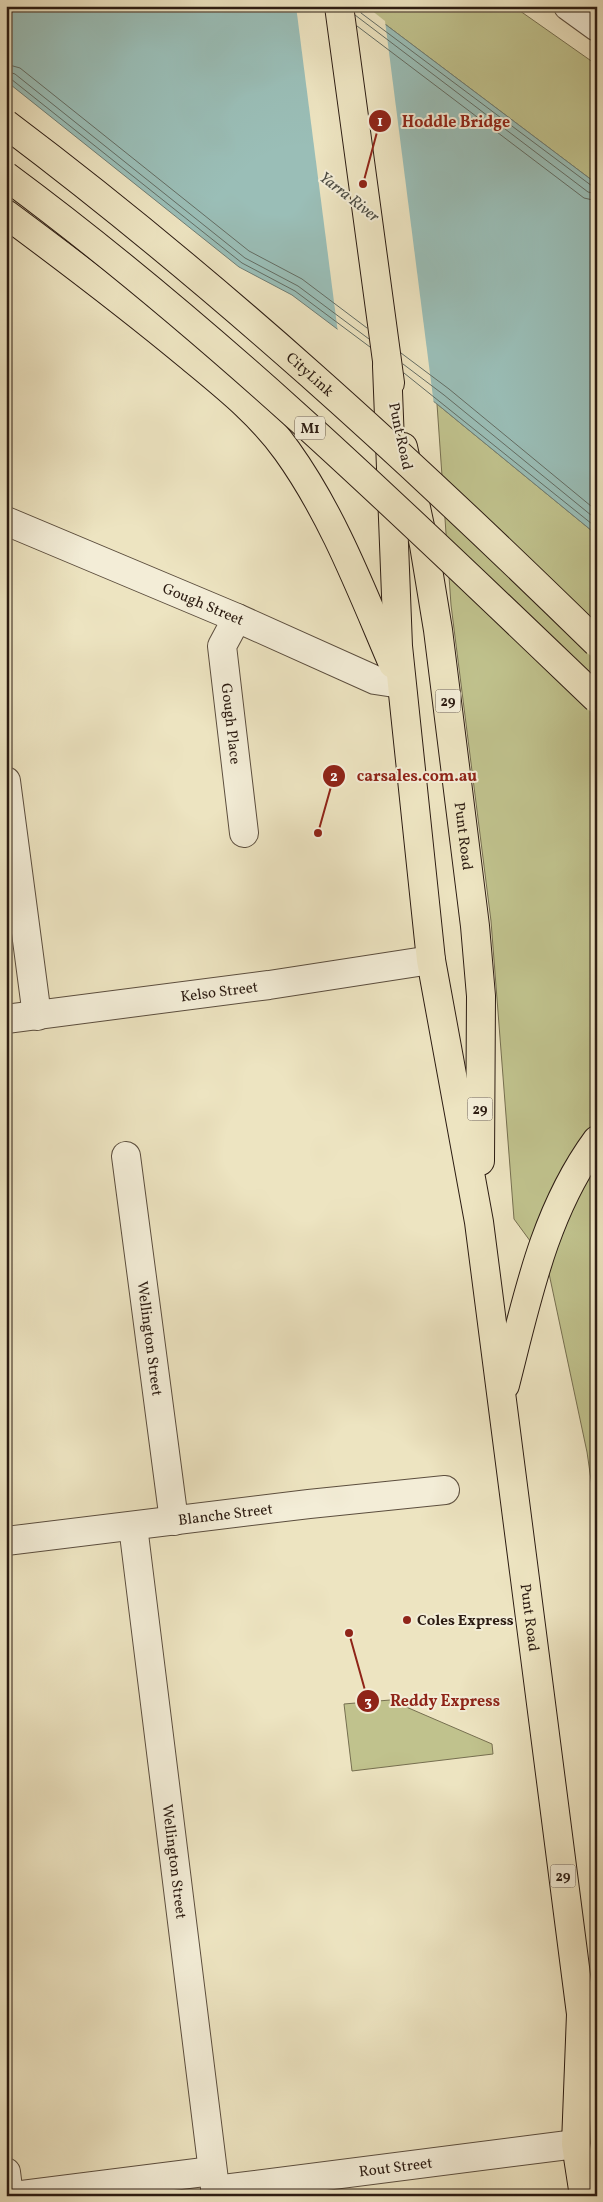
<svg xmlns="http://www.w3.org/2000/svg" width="603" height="2202" font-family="Vollkorn,serif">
  <rect width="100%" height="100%" fill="#ede4c1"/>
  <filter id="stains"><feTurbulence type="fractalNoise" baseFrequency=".004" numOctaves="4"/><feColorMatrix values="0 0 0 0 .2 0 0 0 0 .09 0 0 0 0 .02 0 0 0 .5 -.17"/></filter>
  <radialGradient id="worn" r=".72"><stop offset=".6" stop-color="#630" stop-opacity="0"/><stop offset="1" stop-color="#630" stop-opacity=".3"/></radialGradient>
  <!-- green -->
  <path fill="#c0c28d" stroke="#766f50" d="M 361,6 L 513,6 L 597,65 L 597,184 Z
    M 437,404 L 597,535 L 597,1521 L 587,1452 L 547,1264 L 514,1219 L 491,921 L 451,605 Z
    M 390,1700 L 492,1744 L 493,1754 L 352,1771 L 344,1704 Z"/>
  <!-- water -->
  <path fill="#9abeb7" stroke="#6e7d75" d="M 6,6 L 361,6 L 597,184 L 597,535 L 437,404 L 292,295 L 239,267 L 6,81 Z"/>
  <!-- pier -->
  <path fill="#ede4c1" d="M 296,6 L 366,6 L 385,21 L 434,405 L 338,333 Z"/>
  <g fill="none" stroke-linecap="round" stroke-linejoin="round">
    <!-- shore -->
    <path stroke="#636d64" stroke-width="1" d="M 359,6 L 361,13 L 592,186 L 597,188
      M 355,15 L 588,192 L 597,194
      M 357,26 L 584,198 L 597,201
      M 6,64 L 20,68 L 249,251 L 302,279 L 367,328
      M 6,71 L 15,74 L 245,258 L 298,286 L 369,339
      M 6,77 L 11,79 L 242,263 L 295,291 L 370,347
      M 401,353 L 449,389 L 597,511
      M 403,364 L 444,395 L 597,520
      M 404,373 L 597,528"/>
    <defs>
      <g id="minor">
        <path d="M 568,6 L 597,27"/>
        <path id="s1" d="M 6,521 L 237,618 L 375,680 L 401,684"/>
        <path id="s2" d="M 237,618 L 222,646 L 244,833"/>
        <path d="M 6,781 L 37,1016"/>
        <path id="s3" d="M 6,1019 L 269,985 L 431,960"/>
        <path id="s4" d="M 126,1156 L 174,1521"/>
        <path id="s5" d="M 133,1526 L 216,2196"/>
        <path id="s6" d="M 6,1541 L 309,1504 L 445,1490"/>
        <path d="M 6,2172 L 9,2196"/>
        <path id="s7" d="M 215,2190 L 576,2144"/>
        <path d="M 14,2196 L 212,2171"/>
      </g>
      <g id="highway">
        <path d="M 339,6 L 390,383"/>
        <path d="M 6,214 C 68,260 130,307 189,356 C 224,385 260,413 287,451 C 333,515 362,592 393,664"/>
        <path id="s8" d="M 387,366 L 398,646 L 431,960 L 479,1222 L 581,2014 L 576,2144 L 584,2196"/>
        <path id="s9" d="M 403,447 L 424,545 L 438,630 L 475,926 L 481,996 L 480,1161"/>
        <path d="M 505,1385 C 527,1299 544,1212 597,1140"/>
      </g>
    </defs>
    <!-- minor casing -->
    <use href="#minor" stroke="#5c4e3e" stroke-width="30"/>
    <!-- highway casing -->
    <use href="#highway" stroke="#2c1c12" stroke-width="30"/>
    <!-- minor -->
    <use href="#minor" stroke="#f3edd7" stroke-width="28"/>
    <!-- highway -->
    <use href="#highway" stroke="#ede4c1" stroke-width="28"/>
    <defs>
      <g id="highway-bridge">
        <path id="s10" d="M 6,124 C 216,282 410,460 597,643"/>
        <path d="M 6,176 C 218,333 407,517 597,699"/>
      </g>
    </defs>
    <!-- highway-bridge casing -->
    <use href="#highway-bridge" stroke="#2c1c12" stroke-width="30" stroke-linecap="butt"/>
    <!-- highway-bridge -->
    <use href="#highway-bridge" stroke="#ede4c1" stroke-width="28"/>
  </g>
  <!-- markers -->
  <circle fill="#8f2418" stroke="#f3edd7" stroke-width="2" cx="407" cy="1620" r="5"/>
  <g text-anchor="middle" stroke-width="4" stroke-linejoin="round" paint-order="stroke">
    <!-- shield labels -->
    <g fill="#f3edd7" stroke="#685b4d" stroke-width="1">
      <rect x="295" y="416.5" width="30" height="23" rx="4"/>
      <rect x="435.5" y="689.5" width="25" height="23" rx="4"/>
      <rect x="467.5" y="1097.5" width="25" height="23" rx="4"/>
      <rect x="550.5" y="1864.5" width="25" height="23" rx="4"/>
    </g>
    <g font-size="14" font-weight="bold" fill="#2c1c12">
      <text x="310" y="433">M1</text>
      <text x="448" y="706">29</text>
      <text x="480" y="1114">29</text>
      <text x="563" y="1881">29</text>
    </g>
    <!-- street labels -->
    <g font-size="15" fill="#2c1c12" stroke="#f3edd7">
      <text dy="5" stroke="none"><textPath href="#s10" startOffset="394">CityLink</textPath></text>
      <text transform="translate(401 436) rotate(78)" y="5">Punt Road</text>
      <text dy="5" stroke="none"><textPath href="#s1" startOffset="214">Gough Street</textPath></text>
      <text dy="5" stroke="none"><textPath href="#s2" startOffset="110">Gough Place</textPath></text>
      <text dy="5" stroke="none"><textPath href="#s9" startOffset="394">Punt Road</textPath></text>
      <text dy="5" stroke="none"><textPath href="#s3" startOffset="215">Kelso Street</textPath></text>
      <text dy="5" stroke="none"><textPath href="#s4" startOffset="184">Wellington Street</textPath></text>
      <text dy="5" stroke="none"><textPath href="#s6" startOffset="221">Blanche Street</textPath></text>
      <text dy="5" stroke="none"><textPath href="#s8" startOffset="1261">Punt Road</textPath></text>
      <text dy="5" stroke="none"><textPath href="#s5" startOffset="338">Wellington Street</textPath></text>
      <text dy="5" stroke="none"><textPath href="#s7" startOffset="182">Rout Street</textPath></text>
    </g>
    <!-- poi labels -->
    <g font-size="15" font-weight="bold" fill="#2c1c12" stroke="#f3edd7" text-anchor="start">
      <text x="417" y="1625">Coles Express</text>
    </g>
    <!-- water labels -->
    <g font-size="16" font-style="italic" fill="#4d4d44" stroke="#f3edd7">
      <text transform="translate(350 196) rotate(38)" y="6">Yarra River</text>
    </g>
  </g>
  <!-- callouts -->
  <path fill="none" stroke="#8f2418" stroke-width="2" d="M363 184L380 121M318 833L334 776M349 1633L368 1701"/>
  <g fill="#8f2418" stroke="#f3edd7" stroke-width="2">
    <circle cx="363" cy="184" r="5"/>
    <circle cx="318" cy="833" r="5"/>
    <circle cx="349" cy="1633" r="5"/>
    <circle cx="380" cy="121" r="12"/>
    <circle cx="334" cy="776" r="12"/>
    <circle cx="368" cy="1701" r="12"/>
  </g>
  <g font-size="15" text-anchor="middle" font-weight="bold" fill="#fff">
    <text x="380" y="126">1</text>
    <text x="334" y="781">2</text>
    <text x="368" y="1706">3</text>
  </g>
  <g font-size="16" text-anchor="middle" font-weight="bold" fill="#8f2418" stroke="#f3edd7" stroke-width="4" stroke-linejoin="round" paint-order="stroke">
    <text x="456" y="127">Hoddle Bridge</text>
    <text x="417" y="781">carsales.com.au</text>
    <text x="445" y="1706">Reddy Express</text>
  </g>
  <!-- margin -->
  <rect width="603" height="2202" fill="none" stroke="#ede4c1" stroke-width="25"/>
  <rect x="8" y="8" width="588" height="2187" fill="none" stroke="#2c1c12" stroke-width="2.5"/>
  <rect x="12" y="12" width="578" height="2177" fill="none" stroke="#2c1c12"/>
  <rect width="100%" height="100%" filter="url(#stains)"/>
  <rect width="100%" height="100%" fill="url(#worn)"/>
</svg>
